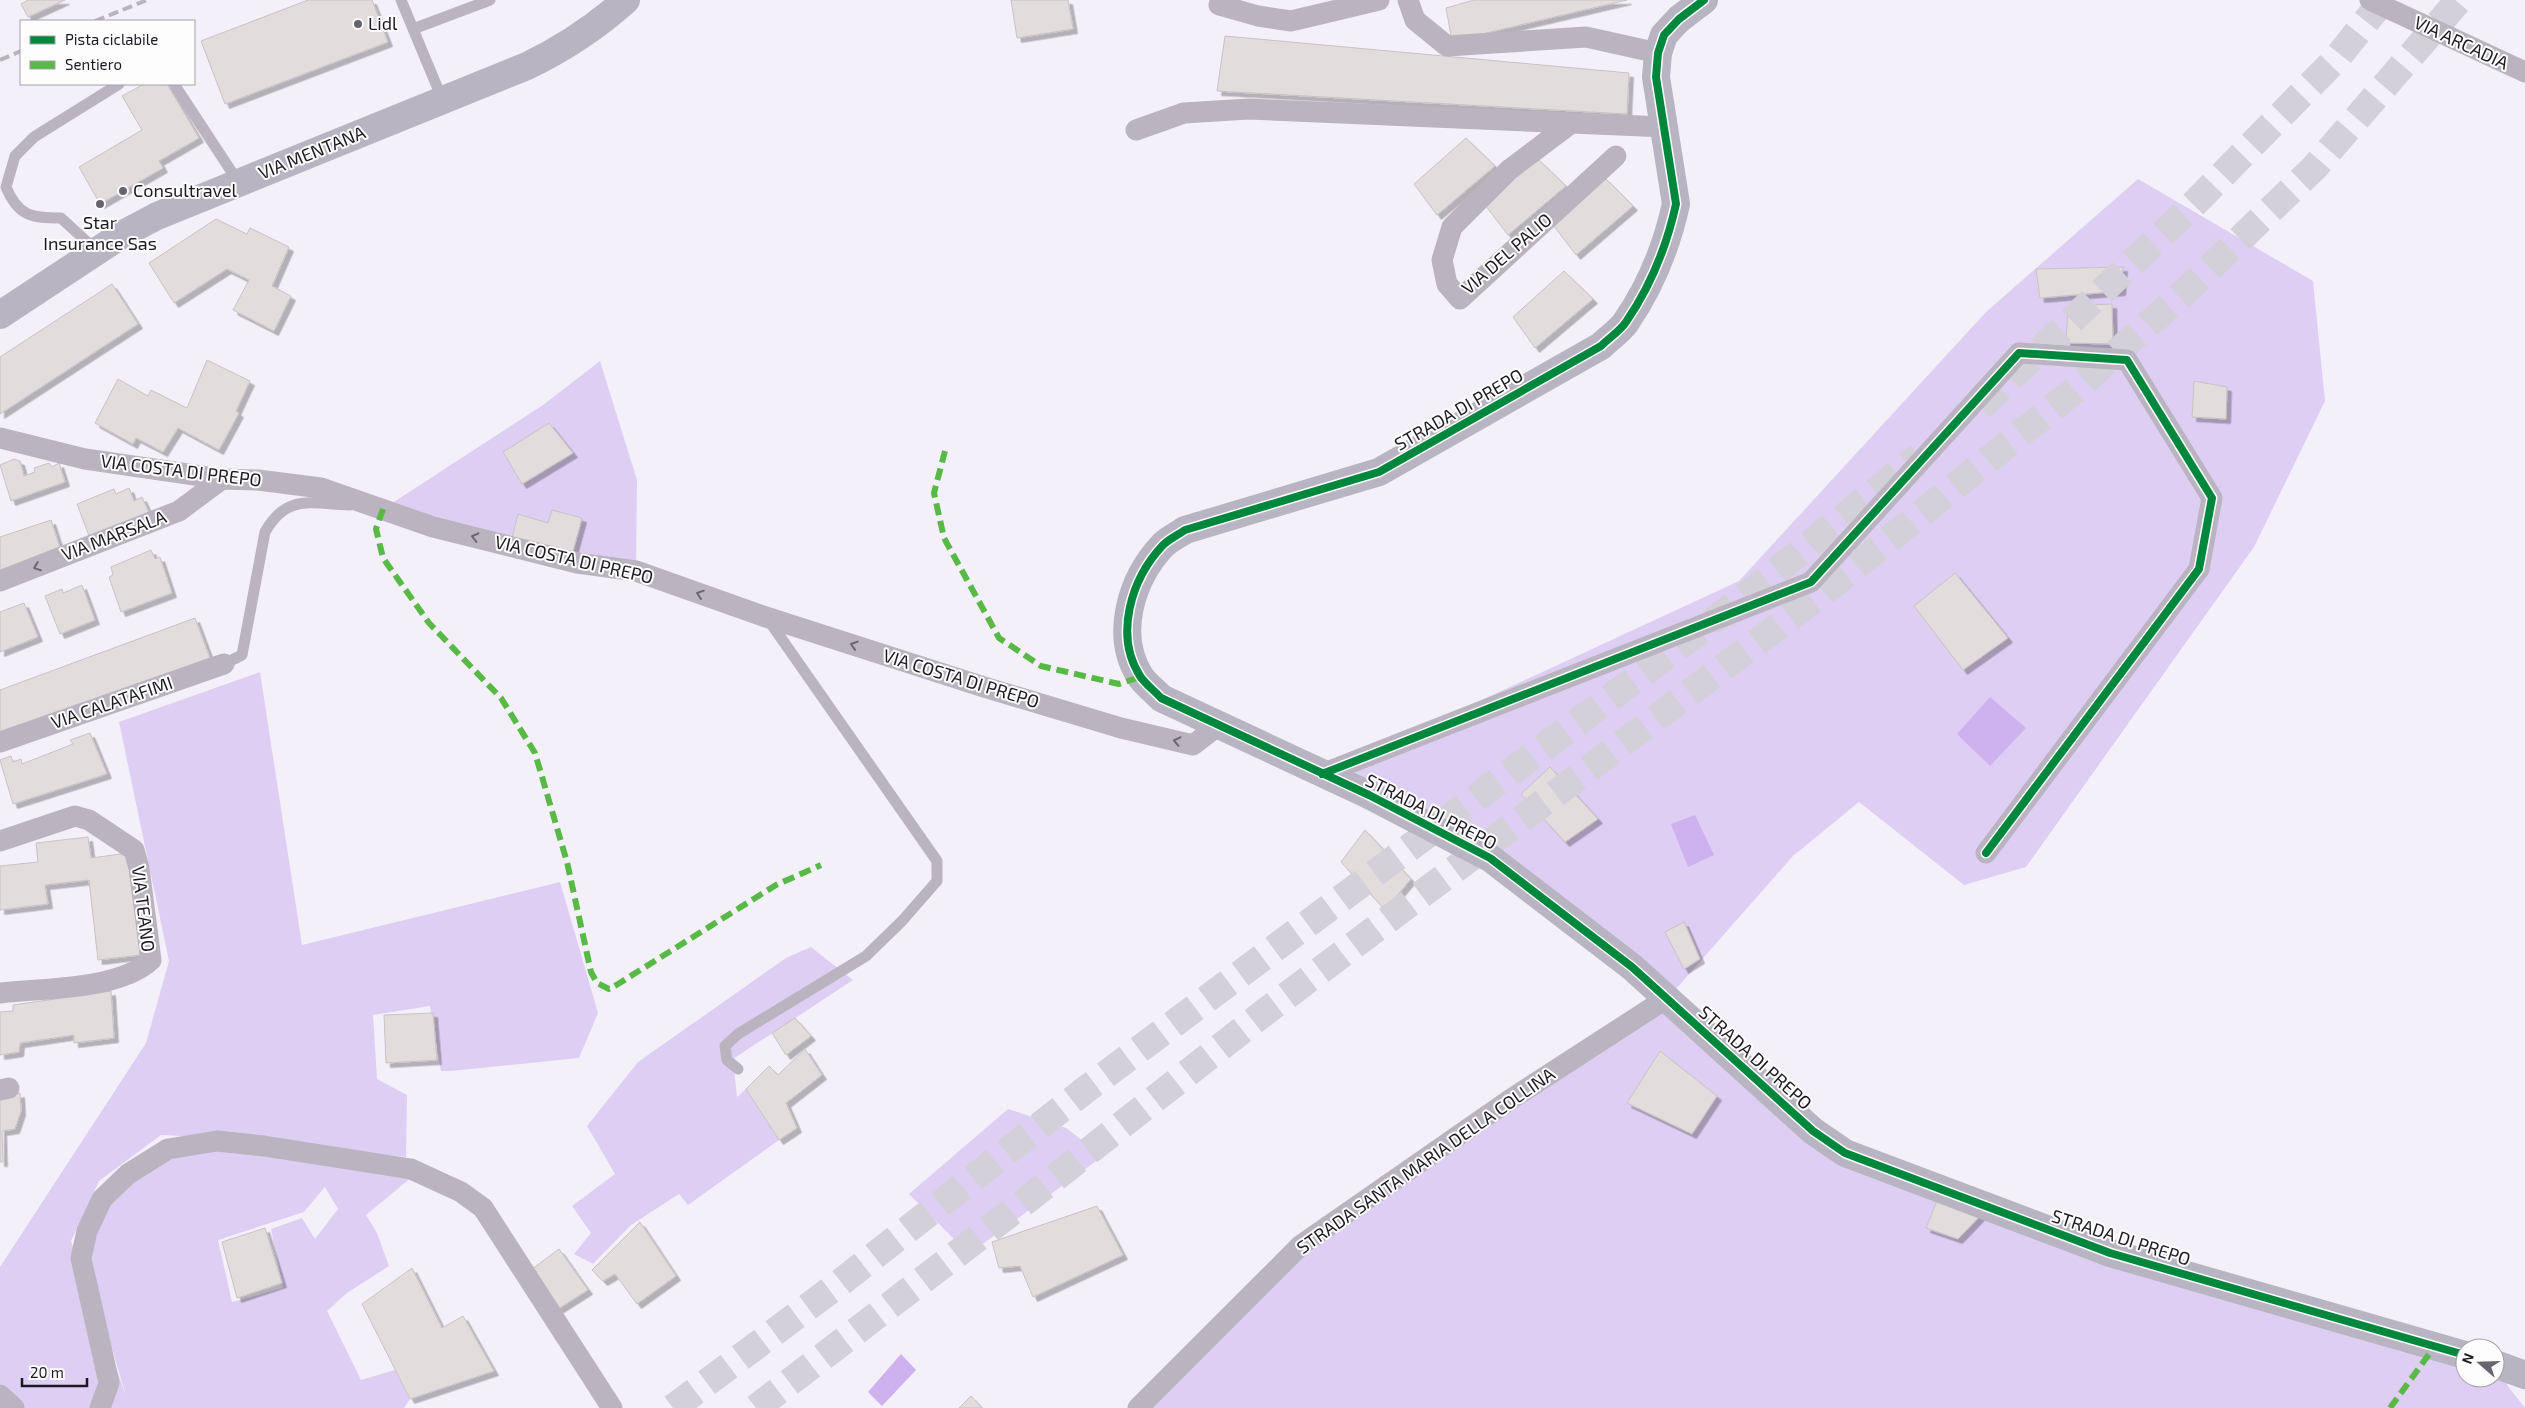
<svg xmlns="http://www.w3.org/2000/svg" width="2525" height="1408" font-family="'Exo 2',sans-serif">
  <defs>
    <filter id="shadow"><feDropShadow dx="4.5" dy="4.5" stdDeviation="0" flood-color="#0004"/></filter>
  </defs>
  <rect width="100%" height="100%" fill="#f4f0f9"/>
  <!-- green -->
  <path fill="#dfcef3" fill-rule="evenodd" d="M 2138,179 L 2313,281 L 2325,401 L 2254,547 L 2026,867 L 1964,885 L 1859,802 L 1793,856 L 1668,998 L 1845,1153 L 2465,1355 L 2465,1378 L 2495,1378 L 2517,1370 L 2507,1385 L 2525,1408 L 1138,1408 L 1301,1245 L 1667,998 L 1490,858 L 1322,774 L 1739,581 L 1986,312 Z
    M 600,361 L 637,480 L 636,571 L 383,509 L 543,405 Z
    M 260,672 L 302,945 L 560,882 L 598,1013 L 579,1058 L 451,1071 L 441,1071 L 430,1006 L 373,1015 L 377,1079 L 407,1095 L 406,1157 L 263,1140 L 161,1135 L 99,1181 L 71,1241 L 126,1396 L 104,1321 L 87,1231 L 124,1178 L 217,1141 L 412,1177 L 366,1215 L 377,1233 L 389,1266 L 347,1293 L 327,1311 L 361,1380 L 395,1370 L 410,1399 L 404,1408 L 7,1408 L 0,1385 L 0,1267 L 146,1043 L 169,961 L 119,722 ZM 325,1187 L 338,1209 L 315,1239 L 302,1218 L 271,1229 L 283,1288 L 232,1302 L 218,1240 L 304,1212 Z
    M 811,947 L 853,980 L 733,1059 L 737,1097 L 746,1089 L 779,1140 L 688,1205 L 679,1194 L 631,1225 L 593,1264 L 574,1254 L 591,1233 L 572,1206 L 615,1174 L 587,1126 L 638,1062 L 786,958 Z
    M 1008,1109 L 1066,1128 L 1103,1156 L 969,1254 L 909,1194 Z"/>
  <!-- water -->
  <path fill="#ceb1ef" d="M 1990,697 L 2026,728 L 1990,766 L 1957,734 Z
    M 1695,815 L 1714,855 L 1688,867 L 1671,824 Z
    M 901,1354 L 916,1370 L 882,1406 L 868,1392 Z"/>
  <!-- building -->
  <path fill="#e2dcdc" stroke="#c8c2c3" filter="url(#shadow)" d="M 28,0 L 65,0 L 28,17 L 21,4 Z
    M 308,0 L 372,0 L 388,42 L 225,104 L 201,41 Z
    M 1011,0 L 1068,0 L 1073,29 L 1017,38 Z
    M 1474,0 L 1627,0 L 1452,41 L 1446,8 Z
    M 1225,36 L 1629,73 L 1627,114 L 1217,91 Z
    M 144,84 L 167,84 L 199,138 L 159,161 L 163,168 L 100,204 L 79,167 L 142,130 L 122,96 Z
    M 1466,138 L 1495,166 L 1437,215 L 1414,184 Z
    M 1537,158 L 1566,186 L 1508,235 L 1485,205 Z
    M 1605,178 L 1633,206 L 1576,255 L 1553,225 Z
    M 216,219 L 247,234 L 250,228 L 289,247 L 272,286 L 291,296 L 274,331 L 233,310 L 249,280 L 227,269 L 174,303 L 149,263 Z
    M 2123,267 L 2121,291 L 2040,298 L 2036,269 Z
    M 1564,271 L 1593,299 L 1535,348 L 1513,317 Z
    M 112,284 L 138,324 L 0,414 L 0,357 Z
    M 2112,304 L 2113,344 L 2066,343 L 2068,306 Z
    M 207,360 L 250,381 L 236,411 L 239,413 L 219,450 L 178,428 L 163,452 L 136,438 L 133,444 L 95,423 L 118,379 L 148,396 L 151,390 L 187,408 Z
    M 2194,381 L 2227,387 L 2226,419 L 2192,417 Z
    M 549,423 L 573,453 L 522,484 L 503,452 Z
    M 14,459 L 20,461 L 24,476 L 35,472 L 34,468 L 49,463 L 52,467 L 59,463 L 65,482 L 11,501 L 0,465 Z
    M 129,488 L 134,501 L 142,497 L 150,515 L 91,541 L 77,504 L 114,489 L 116,494 Z
    M 552,510 L 582,518 L 572,555 L 512,538 L 518,514 L 548,523 Z
    M 51,520 L 62,554 L 0,576 L 0,537 Z
    M 151,550 L 155,559 L 160,557 L 172,593 L 121,612 L 109,577 L 113,575 L 111,567 Z
    M 1955,573 L 2008,638 L 1963,670 L 1914,606 Z
    M 82,585 L 95,620 L 60,634 L 45,596 L 62,589 L 63,593 Z
    M 24,603 L 38,637 L 0,652 L 0,612 Z
    M 195,618 L 210,658 L 0,735 L 0,690 Z
    M 90,733 L 107,774 L 13,804 L 0,760 L 11,756 L 13,762 L 21,759 L 22,764 L 73,744 L 70,740 Z
    M 1550,767 L 1598,819 L 1565,842 L 1521,794 Z
    M 1365,830 L 1411,879 L 1385,910 L 1341,862 Z
    M 88,837 L 91,858 L 128,853 L 140,955 L 98,960 L 89,880 L 45,885 L 48,904 L 0,910 L 0,866 L 38,862 L 36,843 Z
    M 1684,922 L 1700,959 L 1684,969 L 1665,932 Z
    M 111,991 L 114,1038 L 74,1043 L 74,1035 L 20,1043 L 19,1052 L 0,1055 L 0,1012 L 13,1011 L 13,1005 Z
    M 433,1013 L 437,1060 L 386,1063 L 384,1015 Z
    M 795,1018 L 811,1036 L 786,1055 L 772,1033 Z
    M 805,1049 L 822,1075 L 786,1103 L 797,1128 L 779,1140 L 746,1089 L 769,1066 L 778,1075 Z
    M 1660,1051 L 1717,1096 L 1692,1134 L 1627,1103 Z
    M 20,1093 L 21,1111 L 15,1129 L 2,1131 L 3,1162 L 0,1162 L 0,1097 Z
    M 1938,1198 L 1982,1214 L 1958,1239 L 1926,1228 Z
    M 1097,1206 L 1123,1255 L 1033,1297 L 1020,1266 L 999,1268 L 992,1242 Z
    M 640,1222 L 676,1276 L 637,1304 L 615,1274 L 603,1281 L 592,1270 Z
    M 265,1228 L 282,1283 L 237,1298 L 222,1242 Z
    M 559,1249 L 588,1290 L 558,1309 L 532,1269 Z
    M 412,1268 L 442,1328 L 463,1316 L 494,1371 L 410,1399 L 362,1304 Z
    M 971,1396 L 982,1408 L 959,1408 Z"/>
  <g fill="none" stroke-linecap="round" stroke-linejoin="round">
    <!-- highway-tunnel -->
    <path stroke="#d4d0d9" stroke-width="28" stroke-dasharray="28 14" stroke-linecap="butt" d="M 1980,407 L 2190,208 L 2338,57 L 2383,0
      M 673,1408 L 836,1286 L 1089,1087 L 1737,603 L 1919,456
      M 756,1408 L 1018,1207 L 1265,1012 L 1821,594 L 2065,398 L 2185,292 L 2314,168 L 2459,0"/>
    <!-- lane -->
    <path stroke="#bab4c1" stroke-width="11" d="M 401,0 L 443,101
      M 413,29 L 490,0
      M 174,84 L 239,183
      M 97,251 L 61,218 C 31,218 18,216 6,187 L 15,156 L 34,137 L 119,84
      M 224,664 L 242,655 L 265,532 C 287,493 311,504 350,505
      M 738,1069 L 727,1060 L 725,1046 L 738,1034 L 866,956 L 902,921 L 937,881 L 937,861 L 767,618"/>
    <!-- street -->
    <path stroke="#bab4c1" stroke-width="21" d="M 1408,0 L 1415,20 L 1447,46 L 1586,37 L 1658,53
      M 2370,0 L 2525,72
      M 1219,5 L 1258,16 L 1291,21 L 1379,0
      M 1570,124 L 1509,170 L 1452,227 L 1442,260 L 1447,284 L 1460,299 L 1616,156
      M 1136,130 L 1184,113 L 1249,109 L 1665,127
      M 0,438 L 85,459 L 222,479 L 258,480 L 321,488 L 433,527 L 577,563 L 636,571 L 766,617 L 984,687 L 1121,728 L 1193,745 L 1219,725
      M 0,581 L 179,511 L 222,479
      M 0,742 L 224,664
      M 1322,774 L 1811,582 L 2019,353 L 2127,360 L 2212,498 L 2199,569 L 1986,853
      M 0,841 L 75,816 L 89,820 L 134,850 L 139,868 L 151,960 C 120,990 42,988 0,993
      M 0,1090 L 9,1088
      M 0,1395 L 14,1408
      M 100,1408 L 109,1383 L 81,1258 L 87,1231 L 102,1199 L 128,1174 L 168,1149 L 217,1141 L 264,1146 L 411,1169 L 461,1192 L 483,1208 L 612,1408
      M 1138,1408 L 1301,1245 L 1508,1101 L 1667,998"/>
    <!-- secondary -->
    <path stroke="#b9b4c1" stroke-width="28" d="M 1704,0 L 1679,19 L 1664,35 L 1658,53 L 1656,77 L 1676,204 C 1667,245 1650,287 1626,322 C 1620,331 1609,338 1601,346 L 1379,472 L 1185,530 C 1178,535 1169,539 1163,545 C 1131,579 1114,635 1140,676 C 1145,684 1155,691 1161,698 L 1369,795 L 1490,858 L 1632,967 L 1813,1131 L 1845,1153 L 2110,1253 L 2465,1355
      M 0,315 L 123,234 L 157,216 L 527,66 C 564,48 596,27 626,0
      M 2495,1364 L 2525,1375"/>
    <!-- rail -->
    <path stroke="#b8b4bd" stroke-width="4" stroke-dasharray="10 5" stroke-linecap="butt" d="M 95,21 L 147,0
      M 0,60 L 21,51"/>
    <!-- quiet -->
    <path stroke="#58b947" stroke-width="6" stroke-dasharray="12 6" stroke-linecap="butt" d="M 945,451 L 934,493 L 944,538 L 999,638 L 1041,666 L 1119,684 L 1140,677
      M 383,509 L 376,529 L 383,558 L 429,623 L 501,698 L 535,753 L 567,862 L 591,972 L 597,983 L 609,989 L 618,984 L 776,885 L 821,865
      M 2390,1408 L 2435,1346"/>
    <defs>
      <path id="cycleway" d="M 1704,0 L 1679,19 L 1664,35 L 1658,53 L 1656,77 L 1676,204 C 1667,245 1650,287 1626,322 C 1620,331 1609,338 1601,346 L 1379,472 L 1185,530 C 1178,535 1169,539 1163,545 C 1131,579 1114,635 1140,676 C 1145,684 1155,691 1161,698 L 1369,795 L 1490,858 L 1632,967 L 1813,1131 L 1845,1153 L 2110,1253 L 2465,1355
        M 1322,774 L 1811,582 L 2019,353 L 2127,360 L 2212,498 L 2199,569 L 1986,853"/>
    </defs>
    <!-- cycleway casing -->
    <use href="#cycleway" stroke="#fdfdfd" stroke-width="11"/>
    <!-- cycleway -->
    <use href="#cycleway" stroke="#00873e" stroke-width="8"/>
  </g>
  <!-- one-way arrows -->
  <defs><path id="oneway-chevron" d="M-2-3.5L2.5 0L-2 3.5" fill="none" stroke-width="1.6" stroke-linecap="round" stroke-linejoin="round" transform="scale(1.25)"/></defs>
  <g stroke="#6c6672">
    <use href="#oneway-chevron" transform="translate(475 537) rotate(-166)"/>
    <use href="#oneway-chevron" transform="translate(37 567) rotate(159)"/>
    <use href="#oneway-chevron" transform="translate(700 594) rotate(-161)"/>
    <use href="#oneway-chevron" transform="translate(854 645) rotate(-162)"/>
    <use href="#oneway-chevron" transform="translate(1177 741) rotate(-167)"/>
  </g>
  <!-- markers -->
  <g fill="#68646e" stroke="#fdfdfd" stroke-width="2">
    <circle cx="358" cy="24" r="5"/>
    <circle cx="123" cy="191" r="5"/>
    <circle cx="100" cy="204" r="5"/>
  </g>
  <g text-anchor="middle" stroke-width="4" stroke-linejoin="round" paint-order="stroke">
    <!-- poi labels -->
    <g font-size="18" fill="#1d1923" stroke="#fdfdfd" text-anchor="start">
      <text x="368" y="30">Lidl</text>
      <text x="133" y="197">Consultravel</text>
      <text x="100" y="229" text-anchor="middle">Star<tspan x="100" dy="21">Insurance Sas</tspan></text>
    </g>
    <!-- street labels -->
    <g font-size="18" fill="#1d1923" stroke="#fdfdfd">
      <text transform="translate(2461 43) rotate(25)" y="6">VIA ARCADIA</text>
      <text transform="translate(312 153) rotate(-22)" y="6">VIA MENTANA</text>
      <text transform="translate(1507 254) rotate(-41)" y="6">VIA DEL PALIO</text>
      <text transform="translate(1459 410) rotate(-30)" y="6">STRADA DI PREPO</text>
      <text transform="translate(181 471) rotate(7)" y="6">VIA COSTA DI PREPO</text>
      <text transform="translate(114 536) rotate(-21)" y="6">VIA MARSALA</text>
      <text transform="translate(574 560) rotate(13)" y="6">VIA COSTA DI PREPO</text>
      <text transform="translate(961 679) rotate(17)" y="6">VIA COSTA DI PREPO</text>
      <text transform="translate(112 703) rotate(-19)" y="6">VIA CALATAFIMI</text>
      <text transform="translate(1431 812) rotate(27)" y="6">STRADA DI PREPO</text>
      <text transform="translate(143 909) rotate(83)" y="6">VIA TEANO</text>
      <text transform="translate(1755 1058) rotate(42)" y="6">STRADA DI PREPO</text>
      <text transform="translate(1426 1161) rotate(-35)" y="6">STRADA SANTA MARIA DELLA COLLINA</text>
      <text transform="translate(2121 1238) rotate(18)" y="6">STRADA DI PREPO</text>
    </g>
  </g>
  <!-- legend -->
  <rect x="20" y="20" width="175" height="65" fill="#fdfdfd" stroke="#a3a2a6"/>
  <rect x="30" y="36" width="25" height="8" fill="#00873e" stroke="#a3a2a6"/>
  <text x="65" y="45" font-size="15" fill="#1d1923">Pista ciclabile</text>
  <rect x="30" y="61" width="25" height="8" fill="#58b947" stroke="#a3a2a6"/>
  <text x="65" y="70" font-size="15" fill="#1d1923">Sentiero</text>
  <!-- north arrow -->
  <g transform="translate(2480 1363) rotate(290)"><circle r="24" fill="#fdfdfd" stroke="#a3a2a6"/>
  <path d="M0-4L9 19L0 12L-9 19Z" fill="#68646e"/>
  <text y="-8" font-size="14" font-weight="bold" text-anchor="middle" fill="#1d1923">N</text>
  </g>
  <!-- scale -->
  <path d="M22 1378v8h65v-8" fill="none" stroke="#1d1923" stroke-width="2.5"/>
  <text x="30" y="1378" font-size="15" fill="#1d1923" stroke="#fdfdfd" stroke-width="4" paint-order="stroke">20 m</text>
</svg>
